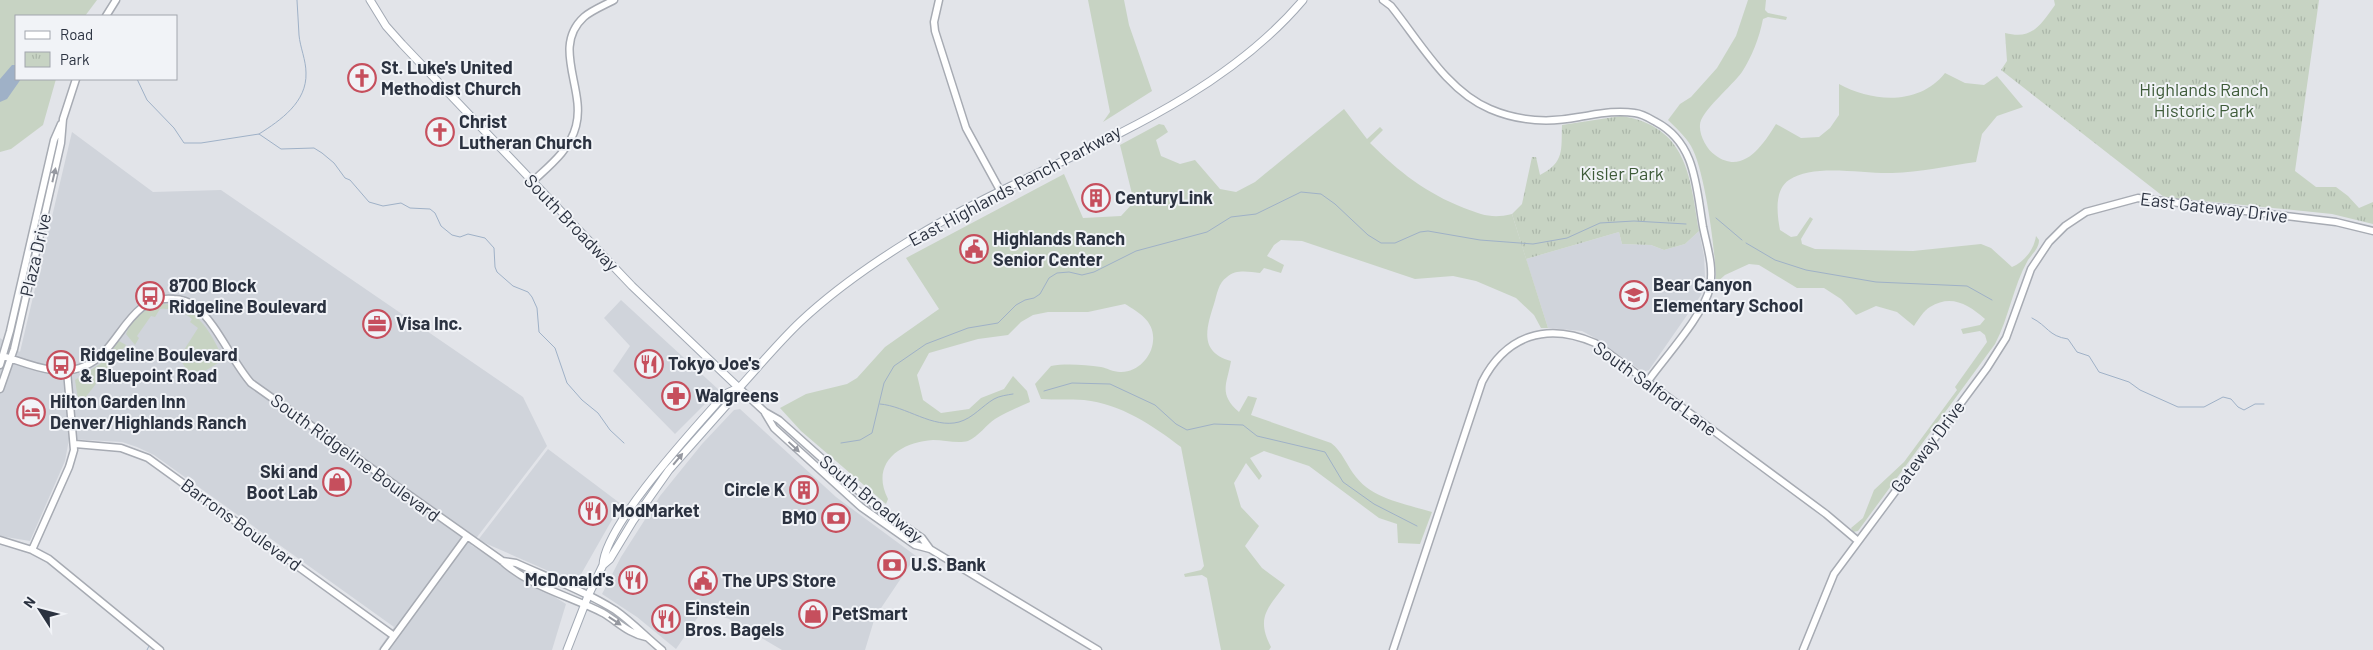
<svg xmlns="http://www.w3.org/2000/svg" width="2373" height="650" font-family="Barlow,sans-serif">
  <defs>
    <pattern id="park-tufts" width="24" height="20" patternUnits="userSpaceOnUse" patternTransform="scale(1.25)"><rect width="24" height="20" fill="#c7d3c3"/><path d="M3 7l-1-3M5 7V3M7 7l1-3M15 17l-1-3M17 17v-4M19 17l1-3" fill="none" stroke="#abb6a9"/></pattern>
  </defs>
  <rect width="100%" height="100%" fill="#e2e4e9"/>
  <!-- built -->
  <path fill="#d0d4db" d="M 72,132 L 153,192 L 221,190 L 523,397 L 547,446 L 471,545 L 566,604 L 552,650 L 378,650 L 394,627 L 154,455 L 137,447 L 122,442 L 69,439 L 65,461 L 30,541 L 0,536 L 0,338 L 20,352 Z
    M 1699,231 L 1704,256 L 1705,277 L 1701,295 L 1649,370 L 1643,372 L 1595,338 L 1582,331 L 1548,328 L 1526,259 L 1619,232 L 1622,244 L 1651,245 L 1664,250 L 1685,244 Z
    M 621,300 L 719,390 L 675,434 L 613,371 L 630,346 L 604,318 Z
    M 740,409 L 836,497 L 916,556 L 875,617 L 865,650 L 782,650 L 729,619 L 712,613 L 704,613 L 698,617 L 676,649 L 637,617 L 602,594 L 621,557 L 660,496 L 702,444 L 734,410 Z
    M 548,449 L 621,504 L 576,583 L 478,540 Z"/>
  <!-- green -->
  <path fill="#c7d3c3" d="M 0,0 L 97,0 L 85,16 L 16,16 L 16,79 L 56,79 L 43,125 L 11,149 L 0,152 Z
    M 1088,0 L 1124,0 L 1129,25 L 1152,91 L 1103,122 L 1110,112 Z
    M 1748,0 L 1766,0 L 1765,10 L 1768,13 L 1787,17 L 1786,20 L 1768,17 L 1763,19 C 1759,39 1752,56 1742,72 C 1732,86 1700,112 1700,125 C 1699,135 1707,150 1715,155 C 1743,176 1763,145 1776,124 L 1801,138 L 1819,137 L 1830,128 L 1839,115 L 1839,84 C 1872,102 1919,106 1945,73 L 1965,83 L 1984,85 L 1997,76 L 2023,107 L 1997,116 L 1982,134 L 1976,162 C 1948,166 1920,172 1892,173 C 1863,174 1813,163 1789,180 C 1774,190 1777,214 1780,230 L 1791,237 L 1797,236 L 1810,217 L 1813,219 L 1801,239 L 1802,244 L 1815,249 L 1913,251 L 1981,244 L 1991,248 L 2012,267 C 2024,262 2034,250 2036,236 L 2039,240 C 2039,248 2033,253 2028,260 C 2013,286 2009,318 1995,344 L 1858,531 L 1853,532 L 1851,528 L 1863,518 L 1874,490 L 1904,462 L 1957,390 L 1955,387 L 1987,342 L 1985,335 L 1980,331 L 1963,334 L 1961,329 L 1980,325 L 1985,319 C 1968,304 1951,294 1930,307 C 1924,310 1918,320 1914,326 L 1897,312 L 1876,306 L 1856,315 L 1841,299 L 1824,288 L 1797,288 L 1759,265 L 1749,264 L 1725,275 L 1716,283 C 1716,254 1705,170 1691,146 C 1685,136 1676,128 1668,120 L 1680,104 L 1691,97 L 1717,68 L 1736,36 Z
    M 1344,109 L 1367,139 L 1380,127 L 1383,130 L 1370,143 C 1399,172 1426,193 1464,208 C 1483,215 1492,219 1512,214 L 1548,328 L 1541,328 L 1534,315 L 1516,298 L 1476,281 L 1453,276 L 1415,279 L 1302,241 L 1281,240 L 1274,245 L 1267,256 L 1284,265 L 1281,273 L 1264,268 L 1260,273 C 1249,272 1236,269 1227,277 C 1218,283 1217,295 1214,304 C 1206,329 1199,352 1231,361 C 1227,384 1218,394 1239,412 L 1248,396 L 1257,398 L 1251,415 L 1331,443 C 1342,451 1347,466 1356,477 C 1373,499 1406,504 1432,512 L 1420,544 L 1398,543 L 1397,524 L 1379,518 L 1309,466 L 1264,451 L 1250,458 L 1262,476 L 1259,480 L 1246,463 L 1234,483 L 1241,507 L 1259,526 L 1245,546 L 1262,568 L 1285,585 C 1267,609 1256,618 1271,647 L 1269,650 L 1221,650 L 1207,578 L 1202,575 L 1185,577 L 1184,574 L 1201,570 L 1204,566 L 1181,447 C 1152,425 1121,404 1084,400 C 1070,399 1055,400 1041,399 L 1035,384 L 1051,366 C 1067,363 1085,365 1101,367 C 1107,368 1113,372 1120,372 C 1137,373 1152,357 1153,341 C 1155,322 1140,313 1125,304 L 1088,312 L 1048,312 L 1033,315 L 1021,322 L 1008,335 L 978,339 L 929,353 L 917,375 L 923,400 L 941,413 L 969,409 L 981,398 L 1004,389 L 1013,376 L 1027,391 L 1030,402 C 1019,407 1006,412 995,419 C 987,424 978,437 968,441 C 958,444 944,440 933,440 C 899,442 870,464 888,499 L 886,504 L 801,431 L 780,408 L 806,394 L 847,384 L 857,378 L 885,347 L 939,309 L 906,258 L 1064,174 L 1083,218 L 1121,216 L 1134,202 L 1120,145 L 1159,124 L 1164,125 L 1168,132 L 1156,140 L 1161,156 L 1180,164 L 1195,160 L 1220,189 L 1236,192 L 1255,182 Z
    M 162,304 C 191,303 207,325 219,350 C 221,354 220,357 223,360 L 190,380 L 190,375 L 181,361 L 187,353 L 184,350 L 198,328 L 190,322 L 192,319 C 183,311 172,308 160,309 L 155,317 L 151,316 L 137,336 L 139,338 L 135,345 L 126,334 C 132,318 146,308 162,304 Z
    M 119,341 L 126,345 L 85,398 L 83,396 L 84,400 L 79,406 L 75,380 L 100,364 Z"/>
  <!-- park -->
  <path fill="url(#park-tufts)" d="M 2054,0 L 2319,0 L 2295,171 L 2316,187 L 2336,187 L 2348,196 L 2359,208 L 2373,202 L 2373,224 L 2332,214 L 2164,197 L 2001,70 L 2007,61 L 2005,33 C 2032,40 2040,26 2055,5 Z
    M 1621,116 C 1687,126 1690,176 1699,231 L 1685,244 L 1664,250 L 1651,245 L 1622,244 L 1619,232 L 1526,259 L 1512,214 L 1522,204 L 1532,157 L 1536,157 L 1540,175 C 1565,162 1561,150 1562,125 Z"/>
  <!-- water -->
  <path fill="#9fb1c7" d="M 12,65 L 16,65 L 16,79 L 21,79 L 7,99 L 0,102 L 0,79 Z"/>
  <g fill="none" stroke-linecap="round" stroke-linejoin="round">
    <!-- stream -->
    <path stroke="#9fb1c7" stroke-width="1" d="M 137,79 L 147,100 L 174,128 L 184,143 L 201,143 L 259,134 L 281,149 L 314,148 L 322,153 L 334,163 L 345,178 L 350,180 L 369,202 L 383,206 L 401,203 L 410,208 L 430,209 L 435,213 L 441,226 L 452,235 L 460,237 L 468,234 L 485,238 L 494,248 L 495,267 L 497,272 L 513,286 L 528,292 L 532,297 L 537,308 L 539,332 L 555,348 L 567,383 L 582,400 L 598,413 L 610,430 L 624,443
      M 259,134 C 281,120 307,102 306,73 C 306,60 300,47 299,35 C 298,23 298,11 297,0
      M 1716,218 L 1742,240
      M 1746,243 L 1775,260 L 1806,270 L 1876,282 L 1967,286 L 1992,300
      M 2032,318 C 2048,326 2048,336 2068,339 L 2077,352 L 2089,356 L 2099,372 L 2129,382 L 2140,390 L 2178,407 L 2204,407 L 2223,397 L 2231,399 L 2238,407 L 2244,410 L 2255,404 L 2264,404
      M 1044,391 L 1072,383 L 1110,384 L 1155,405 L 1176,424 L 1187,430 L 1214,424 L 1243,425 L 1257,436 L 1325,452 L 1343,482 L 1374,504 L 1417,526
      M 880,404 C 906,406 933,429 959,422 C 973,418 982,406 994,399 C 999,396 1007,395 1013,394
      M 841,443 L 860,440 L 872,433 L 884,383 L 894,366 L 926,344 L 968,328 L 998,323 L 1016,305 L 1025,300 L 1034,298 L 1040,294 L 1049,278 L 1057,273 L 1069,272 L 1082,275 L 1094,272 L 1136,251 L 1207,232 L 1231,217 L 1256,214 L 1301,192 L 1321,194 L 1335,204 L 1368,235 L 1381,243 L 1395,243 L 1420,232 L 1428,231 L 1480,240 L 1533,244 L 1567,238 L 1600,223 L 1634,221 L 1686,224
      M 147,650 L 149,646"/>
    <defs>
      <path id="secondary" d="M 939,0 L 934,22 L 935,31 L 966,128 L 1001,192
        M 1383,0 L 1391,6 C 1420,42 1447,91 1490,109 C 1518,121 1549,123 1579,117 C 1598,114 1615,110 1635,113 C 1643,114 1649,118 1656,122 C 1696,143 1696,187 1703,227 C 1707,247 1714,266 1710,287 C 1704,315 1665,357 1648,381
        M 106,16 L 116,0
        M 532,182 C 549,166 570,150 576,126 C 586,89 551,47 584,17 C 592,10 605,5 614,0
        M 3,356 C 29,364 58,378 85,366 C 121,351 127,294 174,299 C 181,299 190,302 195,306 C 218,325 231,360 251,383 L 501,560 C 528,586 570,596 603,613 C 618,622 629,634 646,637
        M 0,365 L 10,331 L 54,140 L 61,124
        M 739,388 L 765,412 L 779,420 L 874,505 L 922,538 L 930,549 L 1098,650
        M 0,389 L 14,349 L 61,143 L 63,119 L 76,79
        M 765,413 L 774,428 L 861,507 L 915,545 L 930,549
        M 75,444 L 121,448 L 148,458 L 394,636
        M 0,540 L 32,550 L 49,559 L 160,650
        M 32,550 L 69,467 L 74,450 L 67,371
        M 502,561 L 516,563 C 549,578 585,591 615,610 C 632,622 646,637 662,650
        M 384,650 L 466,538
        M 1393,650 L 1482,382 C 1506,335 1547,322 1595,343 L 1826,514 L 1858,541
        M 1803,650 L 1834,574 L 1987,368 L 2006,338 L 2031,269 L 2049,242 L 2065,226 L 2086,212 L 2138,198 L 2336,222 L 2373,231"/>
      <path id="primary" d="M 370,0 L 386,26 L 402,44 L 632,286 L 739,388
        M 603,565 C 605,524 696,427 725,394 L 738,388
        M 567,650 L 588,596 L 603,565 L 610,559 L 633,521 L 669,470 L 732,399 L 739,388 C 759,366 779,342 800,322 C 834,290 873,263 912,239 C 1040,160 1203,118 1303,0"/>
    </defs>
    <!-- secondary casing -->
    <use href="#secondary" stroke="#a7abb3" stroke-width="9"/>
    <!-- primary casing -->
    <use href="#primary" stroke="#a2a9b4" stroke-width="9"/>
    <!-- secondary -->
    <use href="#secondary" stroke="#fff" stroke-width="6"/>
    <!-- primary -->
    <use href="#primary" stroke="#fff" stroke-width="7"/>
  </g>
  <!-- one-way arrows -->
  <defs><path id="oneway-solid" d="M-6-.8H1V-3.2L6.5 0L1 3.2V.8H-6Z" transform="scale(1.25)"/></defs>
  <g fill="#9598a0">
    <use href="#oneway-solid" transform="translate(54 175) rotate(-77)"/>
    <use href="#oneway-solid" transform="translate(794 447) rotate(43)"/>
    <use href="#oneway-solid" transform="translate(678 459) rotate(-50)"/>
    <use href="#oneway-solid" transform="translate(615 621) rotate(33)"/>
  </g>
  <!-- icons -->
  <defs>
    <symbol id="church-ring" viewBox="-11 -11 22 22"><circle r="9.5" fill="#f1f3f7" stroke="#c64f5d" stroke-width="1.5"/><path d="M-1.2-6h2.4v3.5h3.3v2.4h-3.3V6h-2.4V-.1h-3.3v-2.4h3.3Z" fill="#c64f5d"/></symbol>
    <symbol id="building-ring" viewBox="-11 -11 22 22"><circle r="9.5" fill="#f1f3f7" stroke="#c64f5d" stroke-width="1.5"/><path d="M-4-6H4V6H1V3H-1V6H-4ZM-2.5-4.3h1.7v1.8h-1.7ZM.8-4.3h1.7v1.8H.8ZM-2.5-1h1.7V.8h-1.7ZM.8-1h1.7V.8H.8Z" fill="#c64f5d"/></symbol>
    <symbol id="civic-ring" viewBox="-11 -11 22 22"><circle r="9.5" fill="#f1f3f7" stroke="#c64f5d" stroke-width="1.5"/><path d="M-.6-6.5H3V-4.5H.6V-3L4-1V1h2V6H-6V1h2V-1L-.6-3ZM-1.2 2.5V6h2.4V2.5Z" fill="#c64f5d"/></symbol>
    <symbol id="school-ring" viewBox="-11 -11 22 22"><circle r="9.5" fill="#f1f3f7" stroke="#c64f5d" stroke-width="1.5"/><path d="M0-5L7-2L0 1L-7-2ZM-4 1L0 2.5L4 1V4Q0 6-4 4Z" fill="#c64f5d"/></symbol>
    <symbol id="bus-ring" viewBox="-11 -11 22 22"><circle r="9.5" fill="#f1f3f7" stroke="#c64f5d" stroke-width="1.5"/><path d="M-5-6H5V4H4V6H2V4H-2V6H-4V4H-5ZM-3.5-4V0h7V-4ZM-3.5 1.2v1.5H-2V1.2ZM2 1.2v1.5H3.5V1.2Z" fill="#c64f5d"/></symbol>
    <symbol id="office-ring" viewBox="-11 -11 22 22"><circle r="9.5" fill="#f1f3f7" stroke="#c64f5d" stroke-width="1.5"/><path d="M-6-3h4V-5.5h4V-3h4V5H-6ZM-1-4.5V-3h2v-1.5ZM-6 0V1H6V0Z" fill="#c64f5d"/></symbol>
    <symbol id="restaurant-ring" viewBox="-11 -11 22 22"><circle r="9.5" fill="#f1f3f7" stroke="#c64f5d" stroke-width="1.5"/><path d="M-5-6h1v4h1v-4h1v4h1v-4h1v5L-1.5 .5V6h-2V.5L-5-1ZM5-6V6H3V1.5H1.5Q1.5-4 5-6Z" fill="#c64f5d"/></symbol>
    <symbol id="pharmacy-ring" viewBox="-11 -11 22 22"><circle r="9.5" fill="#f1f3f7" stroke="#c64f5d" stroke-width="1.5"/><path d="M-2-6h4v4h4v4h-4v4h-4v-4h-4v-4h4Z" fill="#c64f5d"/></symbol>
    <symbol id="hotel-ring" viewBox="-11 -11 22 22"><circle r="9.5" fill="#f1f3f7" stroke="#c64f5d" stroke-width="1.5"/><path d="M-6-4.5h1.5V1H6V5H4.5V3h-9V5H-6ZM-4 0a1.8 1.8 0 1 1 3.6 0ZM.5 0V-2.5h3Q6-2.5 6 0Z" fill="#c64f5d"/></symbol>
    <symbol id="shop-ring" viewBox="-11 -11 22 22"><circle r="9.5" fill="#f1f3f7" stroke="#c64f5d" stroke-width="1.5"/><path d="M-5-2.5h2.3a2.7 3.5 0 0 1 5.4 0H5L5.5 6h-11ZM-1.5-2.5h3a1.5 2.3 0 0 0-3 0Z" fill="#c64f5d"/></symbol>
    <symbol id="bank-ring" viewBox="-11 -11 22 22"><circle r="9.5" fill="#f1f3f7" stroke="#c64f5d" stroke-width="1.5"/><path d="M-6-4H6V4H-6ZM0-2.3a2.3 2.3 0 1 0 0 4.6a2.3 2.3 0 1 0 0-4.6Z" fill="#c64f5d"/></symbol>
  </defs>
  <g fill-rule="evenodd">
    <use href="#church-ring" x="346" y="62" width="32" height="32"/>
    <use href="#church-ring" x="424" y="116" width="32" height="32"/>
    <use href="#building-ring" x="1080" y="182" width="32" height="32"/>
    <use href="#civic-ring" x="958" y="233" width="32" height="32"/>
    <use href="#school-ring" x="1618" y="279" width="32" height="32"/>
    <use href="#bus-ring" x="134" y="280" width="32" height="32"/>
    <use href="#office-ring" x="361" y="308" width="32" height="32"/>
    <use href="#restaurant-ring" x="633" y="348" width="32" height="32"/>
    <use href="#bus-ring" x="45" y="349" width="32" height="32"/>
    <use href="#pharmacy-ring" x="660" y="380" width="32" height="32"/>
    <use href="#hotel-ring" x="15" y="396" width="32" height="32"/>
    <use href="#shop-ring" x="321" y="466" width="32" height="32"/>
    <use href="#building-ring" x="788" y="474" width="32" height="32"/>
    <use href="#restaurant-ring" x="577" y="495" width="32" height="32"/>
    <use href="#bank-ring" x="820" y="502" width="32" height="32"/>
    <use href="#bank-ring" x="876" y="549" width="32" height="32"/>
    <use href="#restaurant-ring" x="617" y="564" width="32" height="32"/>
    <use href="#civic-ring" x="687" y="565" width="32" height="32"/>
    <use href="#shop-ring" x="797" y="598" width="32" height="32"/>
    <use href="#restaurant-ring" x="650" y="603" width="32" height="32"/>
  </g>
  <g text-anchor="middle" stroke-width="4" stroke-linejoin="round" paint-order="stroke">
    <!-- poi labels -->
    <g font-size="18" font-weight="bold" fill="#2b3240" stroke="#f1f3f7" text-anchor="start">
      <text x="381" y="74">St. Luke's United<tspan x="381" dy="21">Methodist Church</tspan></text>
      <text x="459" y="128">Christ<tspan x="459" dy="21">Lutheran Church</tspan></text>
      <text x="1115" y="204">CenturyLink</text>
      <text x="993" y="245">Highlands Ranch<tspan x="993" dy="21">Senior Center</tspan></text>
      <text x="1653" y="291">Bear Canyon<tspan x="1653" dy="21">Elementary School</tspan></text>
      <text x="169" y="292">8700 Block<tspan x="169" dy="21">Ridgeline Boulevard</tspan></text>
      <text x="396" y="330">Visa Inc.</text>
      <text x="80" y="361">Ridgeline Boulevard<tspan x="80" dy="21">&amp; Bluepoint Road</tspan></text>
      <text x="668" y="370">Tokyo Joe's</text>
      <text x="695" y="402">Walgreens</text>
      <text x="50" y="408">Hilton Garden Inn<tspan x="50" dy="21">Denver/Highlands Ranch</tspan></text>
      <text x="318" y="478" text-anchor="end">Ski and<tspan x="318" dy="21">Boot Lab</tspan></text>
      <text x="785" y="496" text-anchor="end">Circle K</text>
      <text x="612" y="517">ModMarket</text>
      <text x="817" y="524" text-anchor="end">BMO</text>
      <text x="911" y="571">U.S. Bank</text>
      <text x="614" y="586" text-anchor="end">McDonald's</text>
      <text x="722" y="587">The UPS Store</text>
      <text x="685" y="615">Einstein<tspan x="685" dy="21">Bros. Bagels</tspan></text>
      <text x="832" y="620">PetSmart</text>
    </g>
    <!-- park labels -->
    <g font-size="18" fill="#3e5b39" stroke="#f1f3f7">
      <text x="2204" y="96">Highlands Ranch<tspan x="2204" dy="21">Historic Park</tspan></text>
      <text x="1622" y="180">Kisler Park</text>
    </g>
    <!-- street labels -->
    <g font-size="18" fill="#2b3240" stroke="#f1f3f7">
      <text transform="translate(1015 186) rotate(-28)" y="6">East Highlands Ranch Parkway</text>
      <text transform="translate(2214 208) rotate(7)" y="6">East Gateway Drive</text>
      <text transform="translate(571 223) rotate(46)" y="6">South Broadway</text>
      <text transform="translate(36 255) rotate(-77)" y="6">Plaza Drive</text>
      <text transform="translate(1655 389) rotate(36)" y="6">South Salford Lane</text>
      <text transform="translate(1928 447) rotate(-53)" y="6">Gateway Drive</text>
      <text transform="translate(355 458) rotate(36)" y="6">South Ridgeline Boulevard</text>
      <text transform="translate(871 499) rotate(39)" y="6">South Broadway</text>
      <text transform="translate(241 525) rotate(36)" y="6">Barrons Boulevard</text>
    </g>
  </g>
  <!-- legend -->
  <rect x="15" y="15" width="162" height="65" fill="#f1f3f7" stroke="#a2a6ae"/>
  <rect x="25" y="31" width="25" height="8" fill="#ffffff" stroke="#a2a6ae"/>
  <text x="60" y="40" font-size="15" fill="#2b3240">Road</text>
  <rect x="25" y="52" width="25" height="15" fill="url(#park-tufts)" stroke="#a2a6ae"/>
  <text x="60" y="65" font-size="15" fill="#2b3240">Park</text>
  <!-- north arrow -->
  <g transform="translate(40 610) rotate(306)" stroke="#f1f3f7" stroke-width="4" paint-order="stroke">
  <path d="M0-4L9 19L0 12L-9 19Z" fill="#2b3240"/>
  <text y="-8" font-size="14" font-weight="bold" text-anchor="middle" fill="#2b3240">N</text>
  </g>
</svg>
